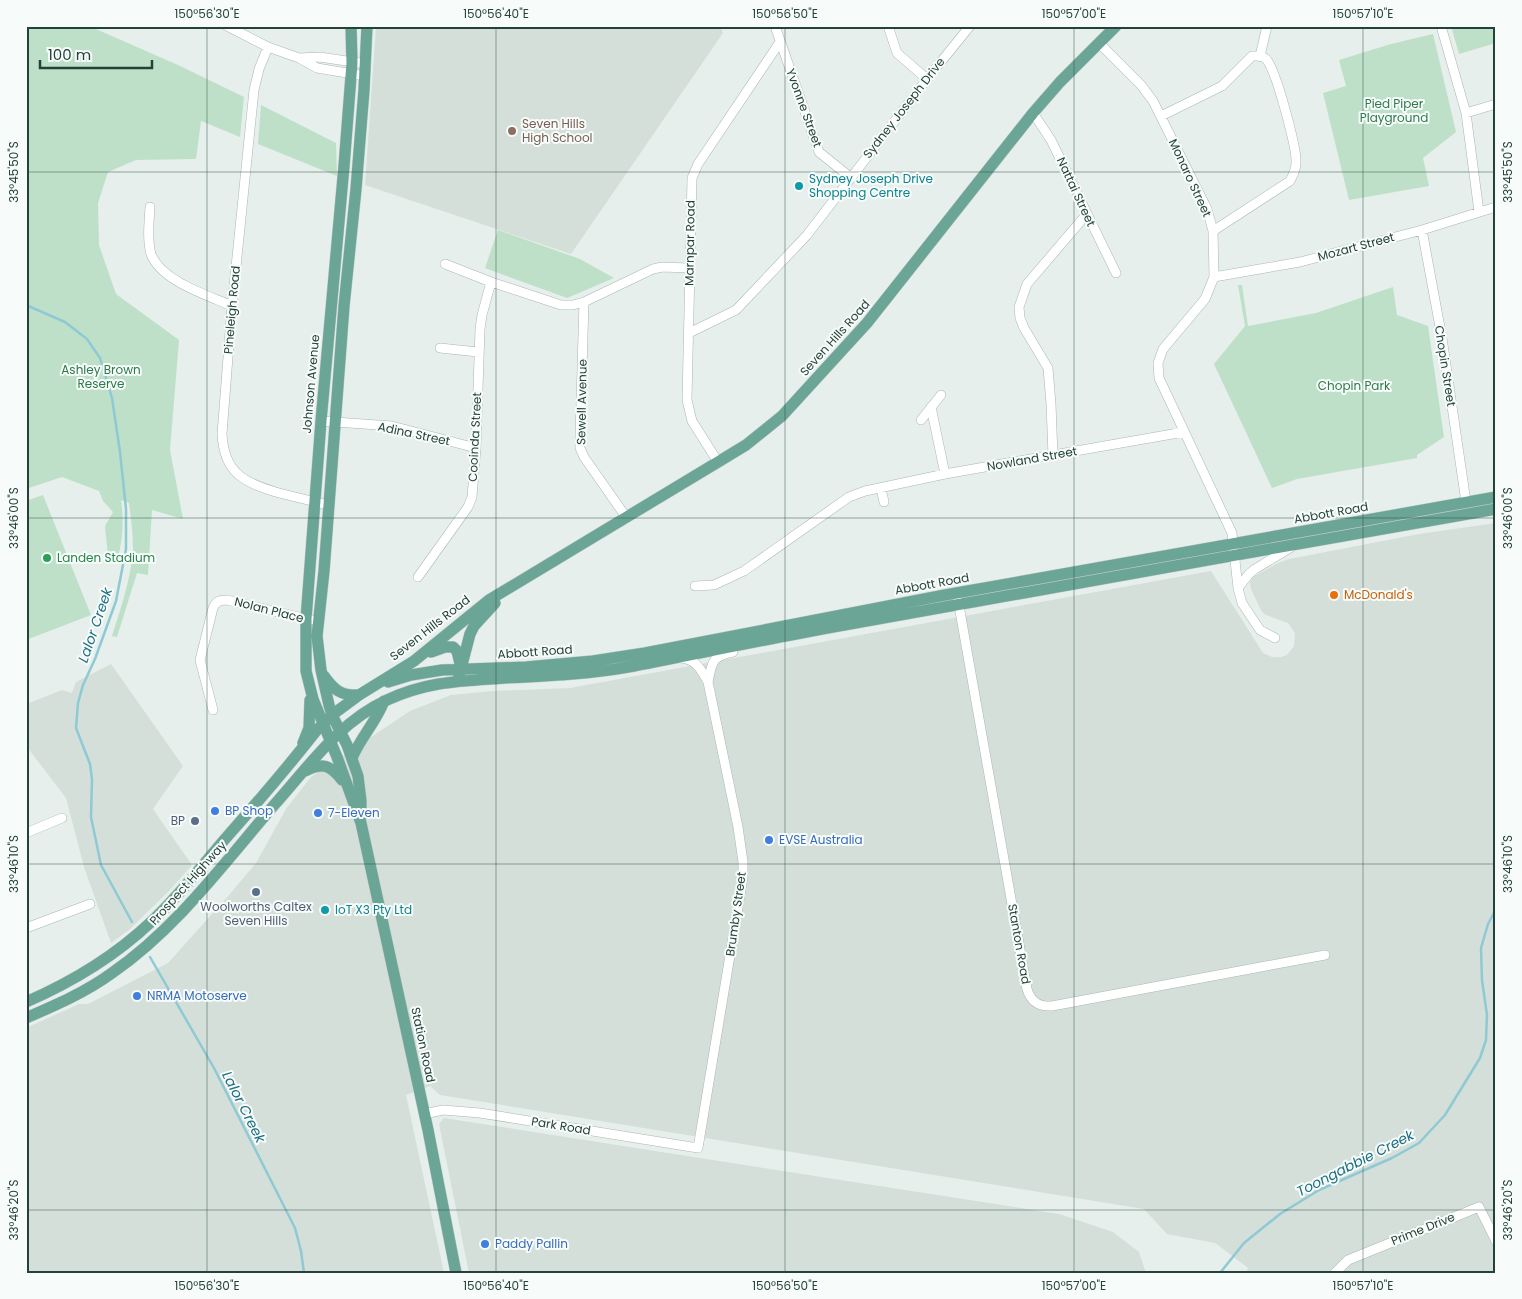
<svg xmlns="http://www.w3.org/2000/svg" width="1522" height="1299" font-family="Poppins,sans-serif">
  <rect width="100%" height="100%" fill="#e6efeb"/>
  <!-- built -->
  <path fill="#d4dfda" d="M 376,26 L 720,26 L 723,33 L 571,254 L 365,185 Z
    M 1496,523 L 1496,1273 L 1246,1273 L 1248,1268 L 1215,1243 L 1167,1234 L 1144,1209 L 440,1095 L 430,1086 L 406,1095 L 444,1273 L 26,1273 L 26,1028 L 79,1004 L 88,1004 L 168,963 L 229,895 L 256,863 L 286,809 L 311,777 L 410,711 L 451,695 L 493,691 L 570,688 L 1211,571 L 1263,653 L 1272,657 L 1281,657 L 1287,655 L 1294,646 L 1295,633 L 1288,623 L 1274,618 L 1264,614 L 1261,610 L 1251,589 L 1250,582 L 1253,577 L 1278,563 L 1289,559 L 1419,534 Z
    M 111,664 L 183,766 L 153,809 L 192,865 L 168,892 L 130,929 L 111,943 L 84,867 L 66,798 L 30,751 L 26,740 L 26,707 L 29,703 L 62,690 L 72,693 L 76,682 Z
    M 444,1118 L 1059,1214 L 1113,1232 L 1139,1252 L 1146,1273 L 469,1273 L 439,1124 Z"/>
  <!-- green -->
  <path fill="#bfe0c8" d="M 26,26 L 89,26 L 178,65 L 244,97 L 240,137 L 201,121 L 196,159 L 136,160 L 108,172 L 98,203 L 99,245 L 116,294 L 179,340 L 170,450 L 183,519 L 152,510 L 148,575 L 137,573 L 117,637 L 112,636 C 121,607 131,579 133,549 C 133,533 131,518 129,503 L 121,500 C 124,519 123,538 118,557 L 108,557 L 105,526 L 113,512 L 103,501 L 99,491 L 62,477 L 26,489 Z
    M 1451,26 L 1496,26 L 1496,43 L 1459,54 Z
    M 1433,34 L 1456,132 L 1423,158 L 1429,186 L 1349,200 L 1323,93 L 1346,86 L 1339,60 L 1391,44 Z
    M 261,105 L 336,143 L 337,176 L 258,144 Z
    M 498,230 L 580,259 L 614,278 L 567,298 L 485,268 Z
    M 1238,285 L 1242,285 L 1248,326 L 1316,313 L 1393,287 L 1397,315 L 1428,326 L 1444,437 L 1417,455 L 1417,458 L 1297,479 L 1272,488 L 1214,364 L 1245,326 Z
    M 43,495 L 91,615 L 26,640 L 26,501 Z"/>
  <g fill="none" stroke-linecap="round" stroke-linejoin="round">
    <!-- stream -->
    <path stroke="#8ec9d4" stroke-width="2.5" d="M 26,305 L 65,322 L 87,339 L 100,358 L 112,398 L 120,452 L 126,509 L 126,549 L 116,601 L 95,659 L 83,685 L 78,703 L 76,728 L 90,764 L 92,779 L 91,817 L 101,865 L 132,922
      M 150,957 L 214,1068 L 295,1228 L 301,1251 L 304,1273
      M 1220,1273 L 1244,1243 L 1280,1214 L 1319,1190 L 1392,1158 L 1419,1143 L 1445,1115 L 1480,1058 L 1486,1040 L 1487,1015 L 1482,980 L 1481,948 L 1488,924 L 1496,909"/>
    <defs>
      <path id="minor" d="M 227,26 L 268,47 L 299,58 L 317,68 L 365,76
        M 775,26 L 819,152 L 850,177
        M 888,26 L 897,53 L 927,79
        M 1441,26 L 1466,113 L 1479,212
        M 1099,43 L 1141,85 L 1153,101 L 1207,209 L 1213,231 L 1214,277 L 1205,299 L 1163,349 L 1158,363 L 1159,378 L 1232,533 L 1238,588 L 1242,603 L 1260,630 L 1275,638
        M 268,47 L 259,69 L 254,90 L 232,306 L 222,434 C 224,473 244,483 279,493 C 295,497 312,501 328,505
        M 1260,56 L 1267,26
        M 299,58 L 320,57 L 366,64
        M 1033,113 L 1051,140 L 1116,273
        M 1466,113 L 1496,104
        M 1161,116 L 1222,86 L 1252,56 C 1258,56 1262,55 1266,59 C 1276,69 1297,149 1296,163 C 1296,170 1293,175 1290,181 L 1213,231
        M 150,207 C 149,222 147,240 151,254 C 161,281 207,295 232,306
        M 1422,230 L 1442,338 L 1466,502
        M 445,264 L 491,282 L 561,305 L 573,305 L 584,302 L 653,269 L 662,267 L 689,268
        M 1214,277 L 1300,262 L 1422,230 L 1496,207
        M 584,302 L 580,436 L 580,448 L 584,457 L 626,517
        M 689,333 L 736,310 L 807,235 L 927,79 L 970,26
        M 440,348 L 478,352
        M 931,407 L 945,474
        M 921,420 L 941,395
        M 321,421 L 392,426 L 476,448
        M 1053,456 L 1051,404 L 1048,368 L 1024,328 L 1020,318 L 1019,307 L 1027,284 L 1086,215
        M 718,462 L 692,421 L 687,400 L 692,178 L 698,164 L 780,42
        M 881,488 L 884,502
        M 418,577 L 468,507 L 472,497 L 476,448 L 480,329 L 482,315 L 491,282
        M 695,586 L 714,585 L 744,571 L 849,497 L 865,491 L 945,474 L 1184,432
        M 1238,588 L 1249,574 L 1255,569 L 1290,548 L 1291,546
        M 958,600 L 1027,989 C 1031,1002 1039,1007 1052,1006 L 1325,955
        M 708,682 C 712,662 712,656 733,652
        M 213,710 L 200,660 L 213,608 C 216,601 220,600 227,600 L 311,620
        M 26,833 L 62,818
        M 26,928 L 90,904
        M 424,1114 L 443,1110 L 480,1113 L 698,1148 L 743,877 L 743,862 L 738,827 L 708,682 C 701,669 696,659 680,658
        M 1335,1273 L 1348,1260 L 1479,1207 L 1496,1241"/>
      <path id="major" d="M 351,26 L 352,63 L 344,166 L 321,421 L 306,619 L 306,671 L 313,699 L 337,757 L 361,823 L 428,1130 L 456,1273
        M 431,652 L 445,647 L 453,647 L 457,651 L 461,668
        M 324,676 C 334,690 341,696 359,695
        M 459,676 L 470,634 L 474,626 L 495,603
        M 388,682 L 411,675 L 442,670 L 526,667 L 593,661 L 645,653 L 945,595 L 1496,497
        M 303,743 L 309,728 L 310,700
        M 352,758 C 361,737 376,722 384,701
        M 305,771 C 323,762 330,765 342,780
        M 361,817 L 361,801 L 358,776 L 347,745 L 332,715 L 329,705 L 321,670 L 317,636 L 324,571 L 344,306 L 356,189 L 364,90 L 367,26
        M 26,1002 C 72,982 115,956 151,922 C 178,897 201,867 225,839 C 256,804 287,768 316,731 L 332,715 L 359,695 L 414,661 L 489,600 L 718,462 L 746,445 L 782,416 L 867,323 L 1033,113 L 1060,82 L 1116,26
        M 26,1018 C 56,1005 86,992 112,973 C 177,928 224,863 275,804 C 309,766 339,722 387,700 C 428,681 461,681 505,678 C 548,676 591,674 634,666 C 701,653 767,639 833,627 C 1054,586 1275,549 1496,509"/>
    </defs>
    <!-- minor casing -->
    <use href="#minor" stroke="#a8b8b2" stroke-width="10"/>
    <!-- major casing -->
    <use href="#major" stroke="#c2cac8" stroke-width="12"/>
    <!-- minor -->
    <use href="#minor" stroke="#fff" stroke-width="9"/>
    <!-- major -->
    <use href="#major" stroke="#6aa596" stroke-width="11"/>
  </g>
  <!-- ticks -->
  <path fill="none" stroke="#24423a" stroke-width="1" stroke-opacity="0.45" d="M 207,26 L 207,1273M 496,26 L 496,1273M 785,26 L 785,1273M 1074,26 L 1074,1273M 1363,26 L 1363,1273M 26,172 L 1496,172M 26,518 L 1496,518M 26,864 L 1496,864M 26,1210 L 1496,1210"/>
  <!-- markers -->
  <circle fill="#8d6e63" stroke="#f7fbf9" stroke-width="2" cx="512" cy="131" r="5"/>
  <g fill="#0f9aa8" stroke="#f7fbf9" stroke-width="2">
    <circle cx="799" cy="186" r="5"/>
    <circle cx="325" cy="910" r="5"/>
  </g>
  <circle fill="#2e9e5b" stroke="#f7fbf9" stroke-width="2" cx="47" cy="558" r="5"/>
  <circle fill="#e8710a" stroke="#f7fbf9" stroke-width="2" cx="1334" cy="595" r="5"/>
  <g fill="#3f7fe0" stroke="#f7fbf9" stroke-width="2">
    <circle cx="215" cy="811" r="5"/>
    <circle cx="318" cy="813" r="5"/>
    <circle cx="769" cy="840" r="5"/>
    <circle cx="137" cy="996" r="5"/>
    <circle cx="485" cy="1244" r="5"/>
  </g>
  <g fill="#5c6f8a" stroke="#f7fbf9" stroke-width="2">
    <circle cx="195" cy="821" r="5"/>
    <circle cx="256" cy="892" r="5"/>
  </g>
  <g text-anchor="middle" stroke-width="4" stroke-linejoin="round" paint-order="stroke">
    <!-- park labels -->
    <g font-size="12" fill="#2d7a4b" stroke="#f7fbf9">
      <text x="1394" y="108">Pied Piper<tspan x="1394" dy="14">Playground</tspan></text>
      <text x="101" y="374">Ashley Brown<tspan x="101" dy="14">Reserve</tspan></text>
      <text x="1354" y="390">Chopin Park</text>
    </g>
    <!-- street labels -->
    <g font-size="12" fill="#24423a" stroke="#f7fbf9">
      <text transform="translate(804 108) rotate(70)" y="4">Yvonne Street</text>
      <text transform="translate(904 108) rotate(-52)" y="4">Sydney Joseph Drive</text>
      <text transform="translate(1190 178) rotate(65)" y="4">Monaro Street</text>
      <text transform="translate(1076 192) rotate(65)" y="4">Nattai Street</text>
      <text transform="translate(690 243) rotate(-89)" y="4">Marnpar Road</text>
      <text transform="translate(1356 247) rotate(-15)" y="4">Mozart Street</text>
      <text transform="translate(232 310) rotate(-85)" y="4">Pineleigh Road</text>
      <text transform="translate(835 338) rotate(-48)" y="4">Seven Hills Road</text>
      <text transform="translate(1445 366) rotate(81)" y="4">Chopin Street</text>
      <text transform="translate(311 384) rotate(-85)" y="4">Johnson Avenue</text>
      <text transform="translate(582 402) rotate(-89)" y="4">Sewell Avenue</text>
      <text transform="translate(414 434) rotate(12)" y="4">Adina Street</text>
      <text transform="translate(475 437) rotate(-87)" y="4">Cooinda Street</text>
      <text transform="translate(1032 459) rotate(-10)" y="4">Nowland Street</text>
      <text transform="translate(1331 513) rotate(-10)" y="4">Abbott Road</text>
      <text transform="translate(932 584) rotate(-10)" y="4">Abbott Road</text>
      <text transform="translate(269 610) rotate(14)" y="4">Nolan Place</text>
      <text transform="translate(430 628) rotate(-38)" y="4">Seven Hills Road</text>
      <text transform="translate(535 652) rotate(-4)" y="4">Abbott Road</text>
      <text transform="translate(188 883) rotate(-48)" y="4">Prospect Highway</text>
      <text transform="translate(736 914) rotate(-82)" y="4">Brumby Street</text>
      <text transform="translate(1019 944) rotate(80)" y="4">Stanton Road</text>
      <text transform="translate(423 1045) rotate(78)" y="4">Station Road</text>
      <text transform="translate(561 1126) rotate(9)" y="4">Park Road</text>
      <text transform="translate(1423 1229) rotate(-22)" y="4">Prime Drive</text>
    </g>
    <!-- education labels -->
    <g font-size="12" fill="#785e54" stroke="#f7fbf9" text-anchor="start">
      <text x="522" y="128">Seven Hills<tspan x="522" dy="14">High School</tspan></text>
    </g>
    <!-- culture labels -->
    <g font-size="12" fill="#0d838f" stroke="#f7fbf9" text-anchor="start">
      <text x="809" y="183">Sydney Joseph Drive<tspan x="809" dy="14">Shopping Centre</tspan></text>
      <text x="335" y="914">IoT X3 Pty Ltd</text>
    </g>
    <!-- leisure labels -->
    <g font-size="12" fill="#27864d" stroke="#f7fbf9" text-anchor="start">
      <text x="57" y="562">Landen Stadium</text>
    </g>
    <!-- food labels -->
    <g font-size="12" fill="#c56008" stroke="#f7fbf9" text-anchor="start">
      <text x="1344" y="599">McDonald's</text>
    </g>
    <!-- shop labels -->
    <g font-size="12" fill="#366cbe" stroke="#f7fbf9" text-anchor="start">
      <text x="225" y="815">BP Shop</text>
      <text x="328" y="817">7-Eleven</text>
      <text x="779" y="844">EVSE Australia</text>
      <text x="147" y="1000">NRMA Motoserve</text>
      <text x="495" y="1248">Paddy Pallin</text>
    </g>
    <!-- service labels -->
    <g font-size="12" fill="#4e5e75" stroke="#f7fbf9" text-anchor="end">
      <text x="185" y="825">BP</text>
      <text x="256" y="911" text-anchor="middle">Woolworths Caltex<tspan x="256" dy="14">Seven Hills</tspan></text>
    </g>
    <!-- water labels -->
    <g font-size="14" font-style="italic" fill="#1c6f80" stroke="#f7fbf9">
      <text transform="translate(95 625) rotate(-71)" y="5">Lalor Creek</text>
      <text transform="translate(244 1107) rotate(63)" y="5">Lalor Creek</text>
      <text transform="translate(1355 1163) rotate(-27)" y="5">Toongabbie Creek</text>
    </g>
  </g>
  <!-- border -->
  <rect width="1522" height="1299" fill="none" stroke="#f7fbf9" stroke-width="55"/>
  <!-- scale -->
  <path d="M40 60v8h112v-8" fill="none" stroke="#24423a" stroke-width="2.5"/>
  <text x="48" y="60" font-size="15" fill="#24423a" stroke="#f7fbf9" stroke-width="4" paint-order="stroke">100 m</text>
  <rect x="28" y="28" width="1466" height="1244" fill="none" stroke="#24423a" stroke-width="2"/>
  <g font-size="12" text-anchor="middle" fill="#24423a">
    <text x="207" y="18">150°56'30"E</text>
    <text x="496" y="18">150°56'40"E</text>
    <text x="785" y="18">150°56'50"E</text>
    <text x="1074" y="18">150°57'00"E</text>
    <text x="1363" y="18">150°57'10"E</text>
    <text transform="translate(14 172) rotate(-90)" y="4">33°45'50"S</text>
    <text transform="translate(1508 172) rotate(-90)" y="4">33°45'50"S</text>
    <text transform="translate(14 518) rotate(-90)" y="4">33°46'00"S</text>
    <text transform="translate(1508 518) rotate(-90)" y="4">33°46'00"S</text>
    <text transform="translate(14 864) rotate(-90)" y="4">33°46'10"S</text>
    <text transform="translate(1508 864) rotate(-90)" y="4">33°46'10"S</text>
    <text transform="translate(14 1210) rotate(-90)" y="4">33°46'20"S</text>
    <text transform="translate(1508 1210) rotate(-90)" y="4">33°46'20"S</text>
    <text x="207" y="1290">150°56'30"E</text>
    <text x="496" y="1290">150°56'40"E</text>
    <text x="785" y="1290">150°56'50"E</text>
    <text x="1074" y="1290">150°57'00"E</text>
    <text x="1363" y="1290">150°57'10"E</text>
  </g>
</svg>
